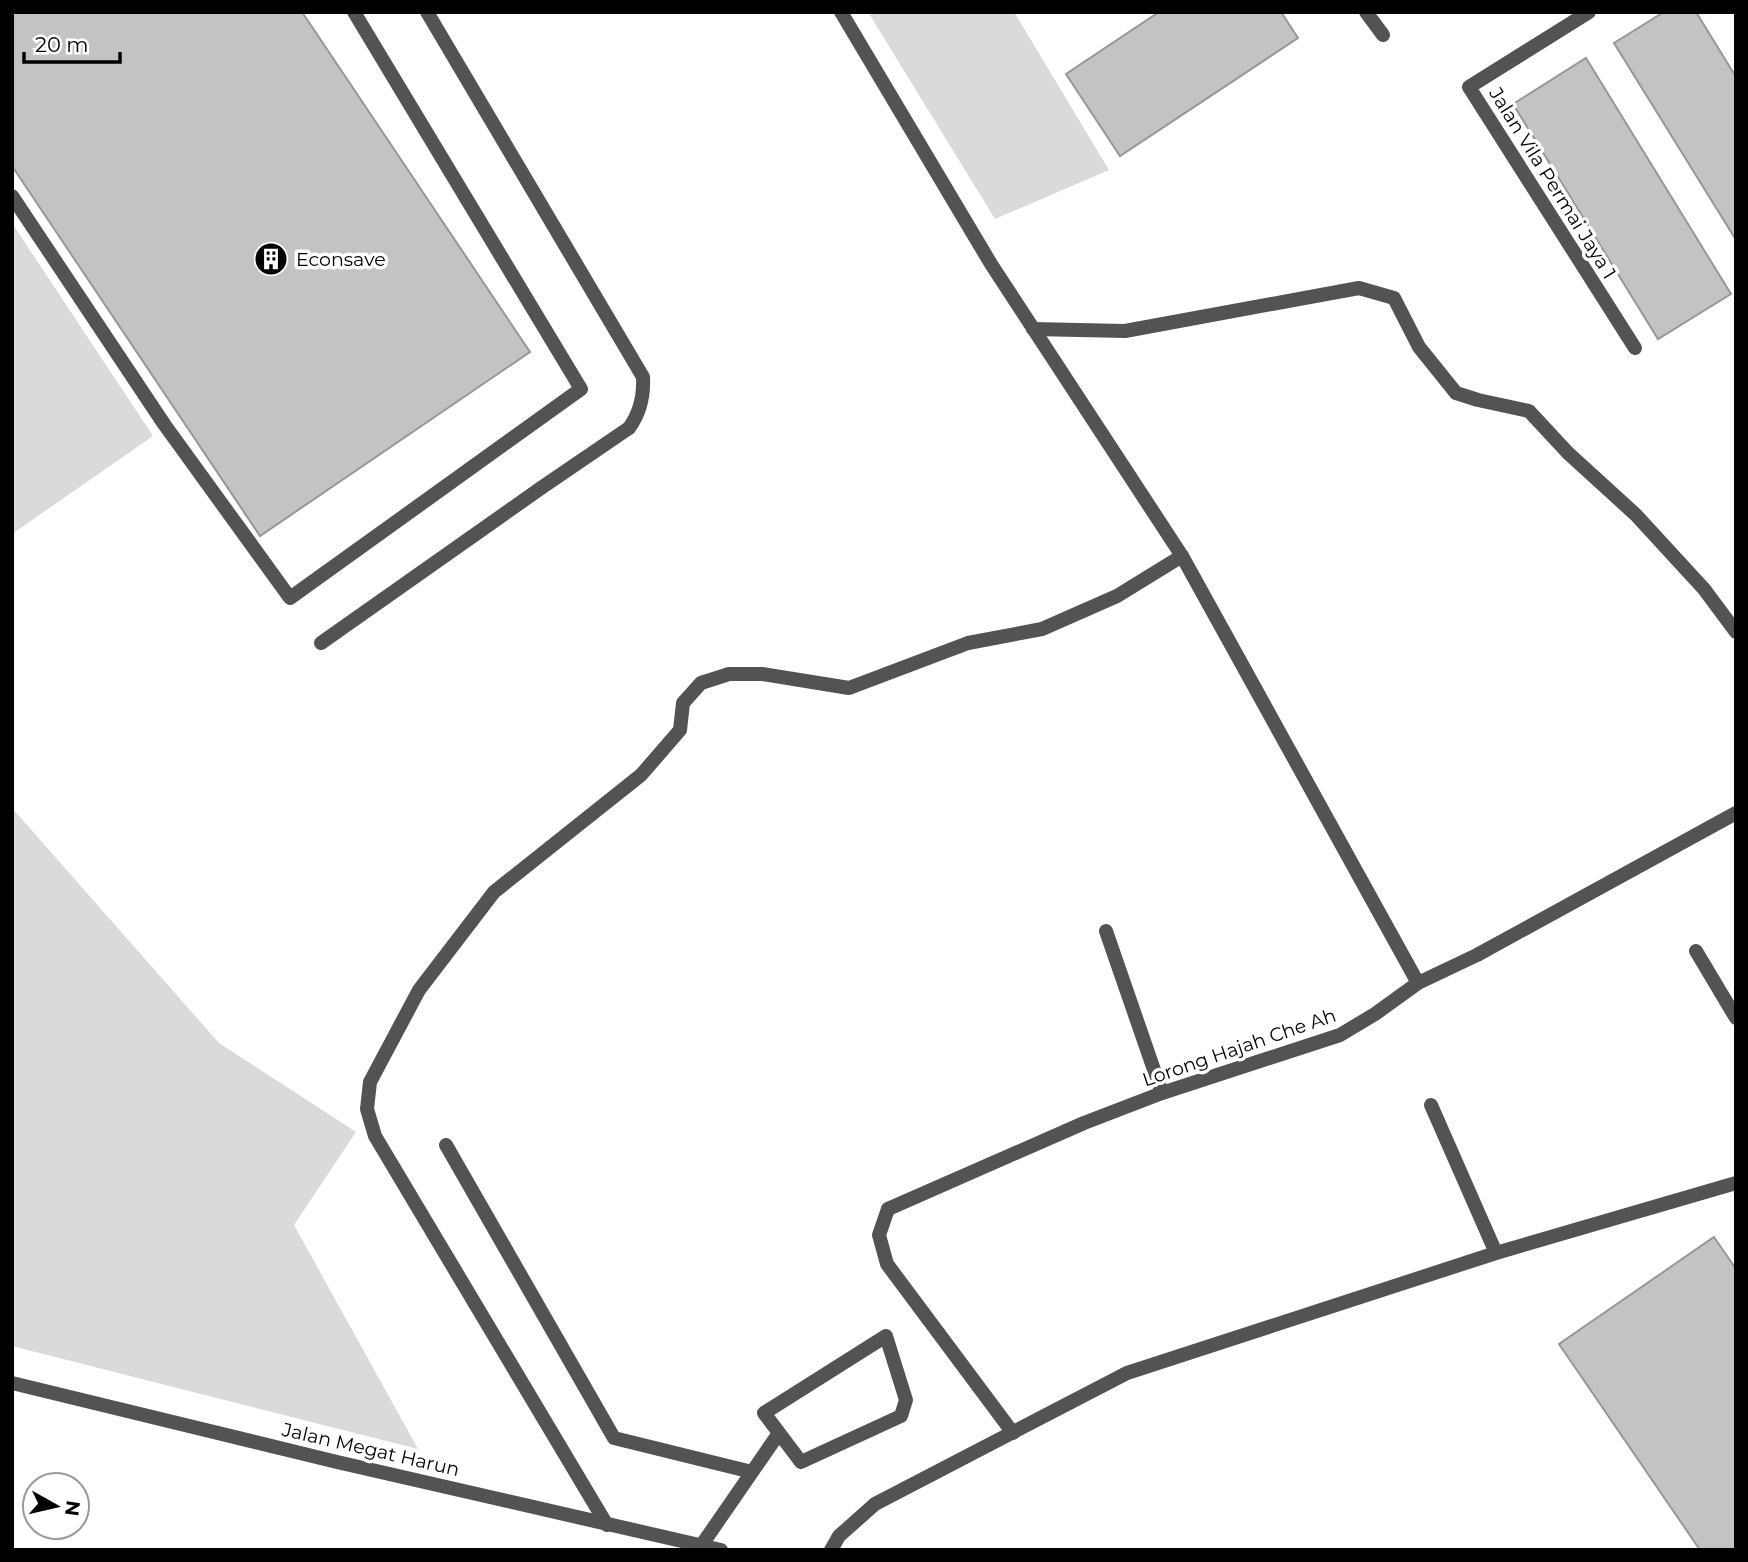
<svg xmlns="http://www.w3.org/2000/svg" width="1748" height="1562" font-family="Montserrat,sans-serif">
  <rect width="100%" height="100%" fill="#fff"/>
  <!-- green -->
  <path fill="#dadada" d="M 868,12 L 1014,12 L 1109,170 L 995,219 Z
    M 12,223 L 153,436 L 12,534 Z
    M 12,808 L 219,1043 L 356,1132 L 294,1225 L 418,1449 L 12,1346 Z"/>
  <!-- building -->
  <path fill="#c3c3c3" stroke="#979797" stroke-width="2" d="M 12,12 L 302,12 L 530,352 L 260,536 L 12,166 Z
    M 1159,12 L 1281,12 L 1298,38 L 1120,156 L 1066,74 Z
    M 1664,12 L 1696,12 L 1736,77 L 1736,240 L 1614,43 Z
    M 1586,58 L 1731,294 L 1658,339 L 1513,104 Z
    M 1714,1237 L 1736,1269 L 1736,1550 L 1700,1550 L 1559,1344 Z"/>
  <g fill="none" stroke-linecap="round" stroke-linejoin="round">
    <!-- service -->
    <path stroke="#535353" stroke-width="14" d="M 12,196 L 164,424 L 290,598 L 581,389 L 354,12
      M 1033,329 L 1125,331 L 1359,288 L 1394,298 L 1419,347 L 1456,393 L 1478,400 L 1529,411 L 1568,453 L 1636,515 L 1704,589 L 1736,632
      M 321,643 L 541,488 L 629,428 C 640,413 644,396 643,377 L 427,12
      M 1106,931 L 1162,1093
      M 446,1145 L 614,1438 L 752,1472
      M 888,1209 L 879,1235 L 887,1264 L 1013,1433
      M 886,1336 L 906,1400 L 901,1416 L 801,1462 L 764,1413 Z
      M 607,1525 L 375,1136 L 367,1109 L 370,1082 L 419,990 L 494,892 L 641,775 L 680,730 L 683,703 L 701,683 L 729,674 L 762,674 L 849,688 L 968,643 L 1042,629 L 1117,596 L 1182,556
      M 701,1546 L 779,1433"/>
    <!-- minor -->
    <path stroke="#535353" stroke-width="14" d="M 841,12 L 991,264 L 1182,556 L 1418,983
      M 1366,12 L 1383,35
      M 1589,12 L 1469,87 L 1635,348
      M 1696,951 L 1736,1018
      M 1431,1105 L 1496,1253
      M 888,1209 L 1084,1123 L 1162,1093 L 1340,1035 L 1375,1014 L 1418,983 L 1477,955 L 1736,813
      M 831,1550 L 839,1536 L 875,1504 L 1127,1373 L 1496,1253 L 1736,1183"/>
    <!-- tertiary -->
    <path stroke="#535353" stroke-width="14" d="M 12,1383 L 337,1462 L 721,1550"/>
  </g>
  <!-- icons -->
  <defs>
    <symbol id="building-disc" viewBox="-11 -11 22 22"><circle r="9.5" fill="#000" stroke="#fff"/><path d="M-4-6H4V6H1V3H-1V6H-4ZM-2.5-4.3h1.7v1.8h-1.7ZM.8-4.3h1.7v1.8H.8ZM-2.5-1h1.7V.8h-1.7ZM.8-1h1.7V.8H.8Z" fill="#fff"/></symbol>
  </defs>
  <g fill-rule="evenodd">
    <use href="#building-disc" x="252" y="240" width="38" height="38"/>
  </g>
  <g text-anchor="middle" stroke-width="7" stroke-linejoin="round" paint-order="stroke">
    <!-- street labels -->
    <g font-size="19" fill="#000" stroke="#fff">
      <text transform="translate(1553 183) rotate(58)" y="7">Jalan Vila Permai Jaya 1</text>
      <text transform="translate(1239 1047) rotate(-19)" y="7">Lorong Hajah Che Ah</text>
      <text transform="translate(371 1449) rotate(13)" y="7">Jalan Megat Harun</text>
    </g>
    <!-- poi labels -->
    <g font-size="19" fill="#000" stroke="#fff" text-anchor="start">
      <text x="296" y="266">Econsave</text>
    </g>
  </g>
  <!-- border -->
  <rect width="1748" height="1562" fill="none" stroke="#000000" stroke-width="28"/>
  <!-- north arrow -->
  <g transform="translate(56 1506) rotate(98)"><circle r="33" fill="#ffffff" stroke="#999999" stroke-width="2"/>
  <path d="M0-5L12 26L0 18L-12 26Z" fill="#000000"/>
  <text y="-10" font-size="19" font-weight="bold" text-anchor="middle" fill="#000000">N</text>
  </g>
  <!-- scale -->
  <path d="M24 52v10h96v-10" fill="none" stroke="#000000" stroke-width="3.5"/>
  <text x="35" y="52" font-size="21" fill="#000000" stroke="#ffffff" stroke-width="5" paint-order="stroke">20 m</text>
</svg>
